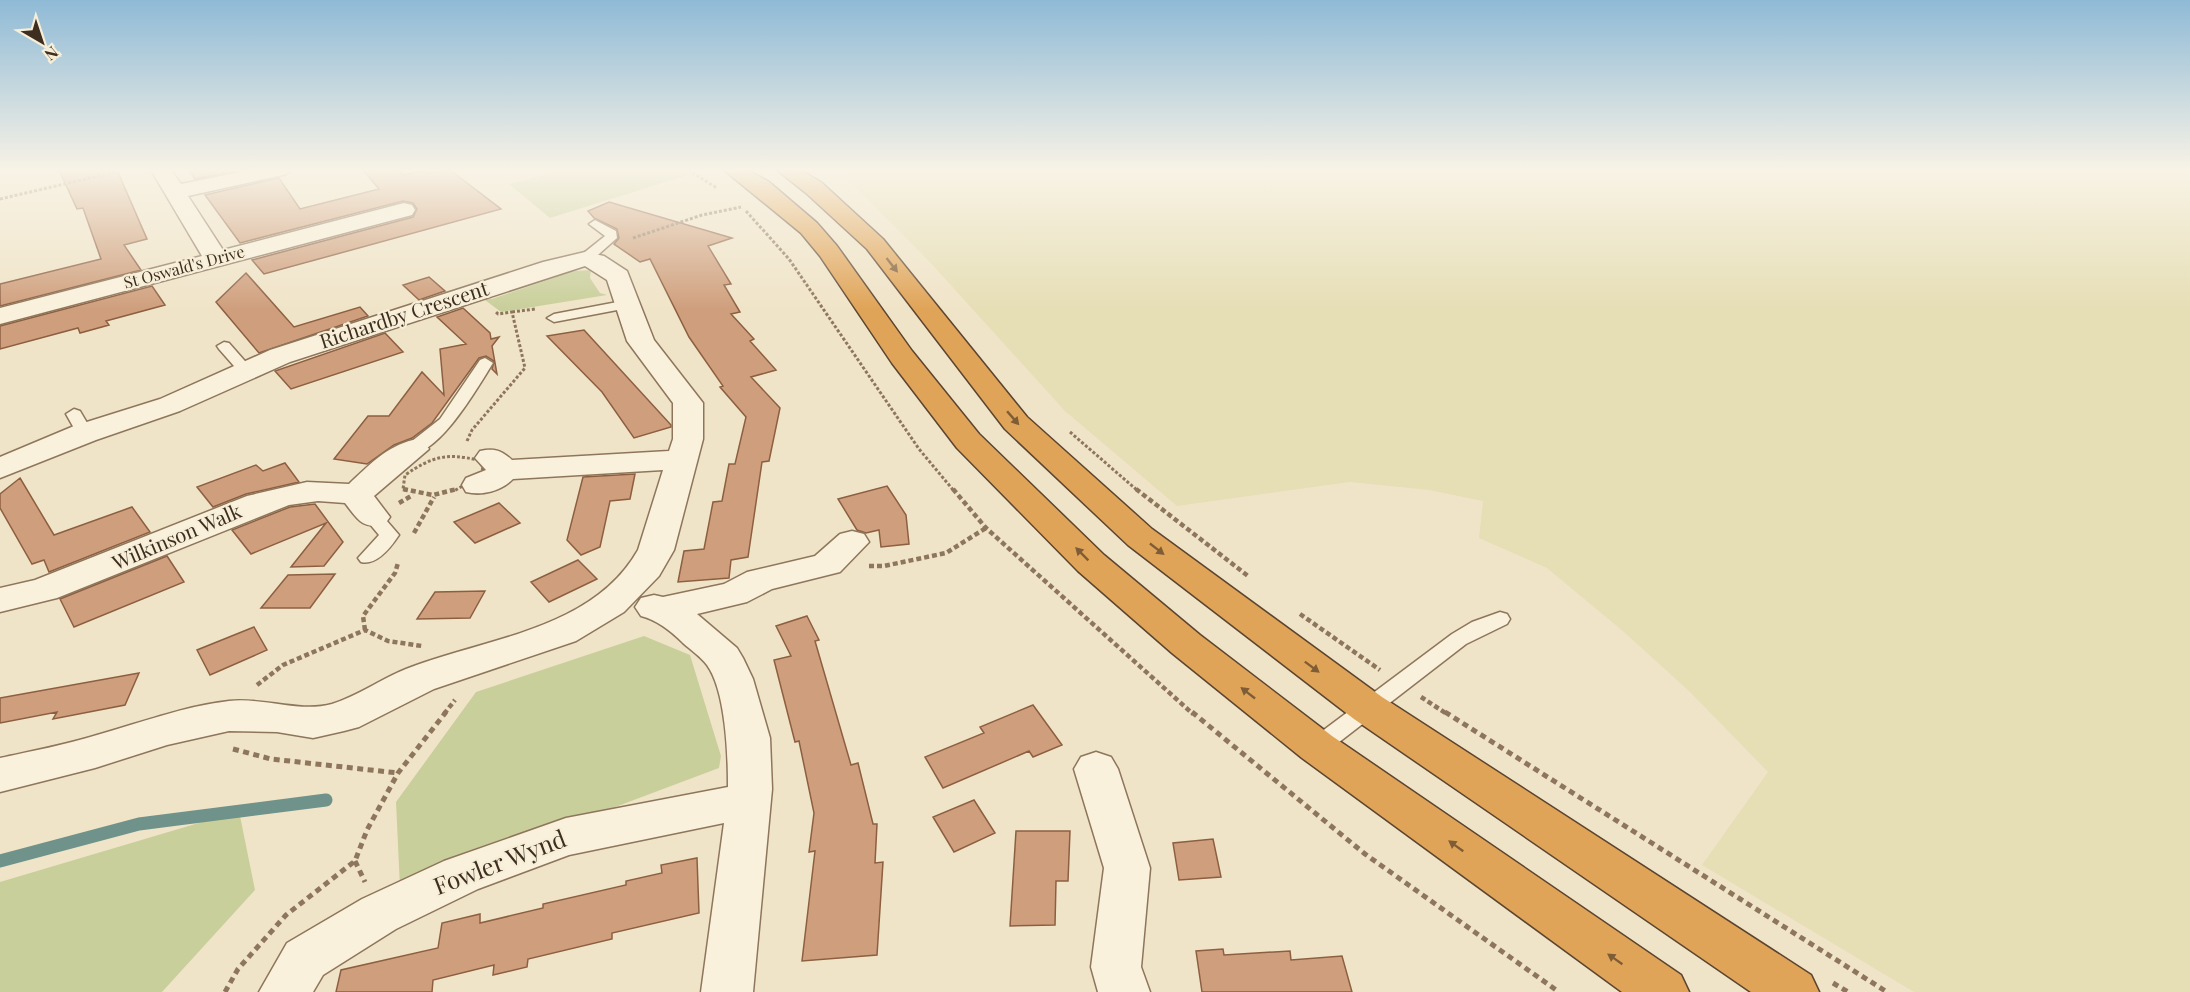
<svg xmlns="http://www.w3.org/2000/svg" width="2190" height="992" font-family="'Playfair Display',serif">
  <rect width="100%" height="100%" fill="#f0e4c8"/>
  <!-- farmland -->
  <path fill="#e6deb5" d="M 838,170 L 2190,170 L 2190,992 L 1914,992 L 1702,865 L 1768,772 L 1690,692 L 1624,632 L 1547,568 L 1479,538 L 1483,501 L 1429,490 L 1350,482 L 1177,506 L 1065,411 L 928,260 Z"/>
  <!-- green -->
  <path fill="#c9cf9b" d="M 549,170 L 680,170 L 688,175 L 550,218 L 509,184 L 555,172 Z
    M 591,270 L 590,278 L 600,293 L 607,295 L 501,312 L 481,297 L 492,299 L 556,277 L 560,272 Z
    M 644,636 L 690,655 L 721,756 L 719,768 L 400,888 L 396,802 L 476,692 Z
    M 239,811 L 255,890 L 162,992 L 0,992 L 0,882 Z"/>
  <g fill="none" stroke-linecap="round" stroke-linejoin="round">
    <!-- stream -->
    <path stroke="#6f938a" stroke-width="13" d="M 0,861 L 139,824 L 326,800"/>
  </g>
  <!-- building -->
  <path fill="#cf9f7d" stroke="#8d5f41" stroke-width="1.5" d="M 59,170 L 117,170 L 147,239 L 124,245 L 141,270 L 0,306 L 0,284 L 101,259 L 83,208 L 77,209 Z
    M 189,170 L 241,170 L 195,179 Z
    M 363,170 L 398,170 L 403,175 L 424,170 L 429,173 L 450,170 L 501,209 L 264,274 L 252,260 L 413,217 L 417,209 L 413,203 L 403,201 L 240,243 L 205,195 L 279,178 L 300,209 L 379,189 Z
    M 609,202 L 732,238 L 708,246 L 731,284 L 724,285 L 740,312 L 731,314 L 754,339 L 750,341 L 776,370 L 751,377 L 780,408 L 769,461 L 762,462 L 748,557 L 731,560 L 729,578 L 678,582 L 684,551 L 704,549 L 713,502 L 722,501 L 729,464 L 735,464 L 746,417 L 720,387 L 723,386 L 689,337 L 650,259 L 640,262 L 614,244 L 619,238 L 617,229 L 594,218 L 588,211 Z
    M 246,273 L 294,327 L 360,307 L 368,316 L 259,353 L 216,302 Z
    M 429,277 L 445,291 L 419,300 L 403,285 Z
    M 152,286 L 165,305 L 106,321 L 109,325 L 80,333 L 78,328 L 0,349 L 0,326 Z
    M 463,308 L 490,333 L 491,339 L 499,337 L 492,346 L 497,374 L 492,369 L 494,361 L 486,356 L 479,358 L 432,423 L 412,438 L 394,445 L 367,464 L 334,459 L 368,416 L 389,416 L 422,372 L 444,395 L 440,349 L 466,344 L 437,317 Z
    M 584,330 L 671,425 L 671,427 L 634,438 L 602,392 L 547,336 Z
    M 385,333 L 403,352 L 291,389 L 275,371 Z
    M 285,463 L 299,482 L 246,494 L 213,507 L 197,487 L 256,465 L 263,471 Z
    M 635,474 L 630,499 L 610,501 L 600,547 L 581,555 L 567,540 L 583,477 Z
    M 20,478 L 54,535 L 132,507 L 150,532 L 49,572 L 44,560 L 32,564 L 0,508 L 0,494 Z
    M 887,486 L 906,515 L 909,544 L 881,547 L 879,530 L 866,533 L 857,530 L 838,499 Z
    M 499,503 L 520,523 L 475,543 L 454,522 Z
    M 315,504 L 343,542 L 324,566 L 291,567 L 326,523 L 251,554 L 232,530 L 290,507 Z
    M 167,556 L 184,582 L 74,627 L 60,599 Z
    M 578,560 L 597,579 L 549,602 L 531,582 Z
    M 335,574 L 310,608 L 261,608 L 288,575 Z
    M 485,591 L 470,618 L 417,619 L 435,592 Z
    M 807,616 L 819,640 L 815,641 L 851,765 L 858,763 L 873,824 L 877,824 L 875,863 L 883,862 L 877,955 L 802,961 L 815,851 L 809,852 L 814,813 L 799,741 L 795,742 L 774,660 L 791,656 L 776,626 Z
    M 254,627 L 267,650 L 210,675 L 197,650 Z
    M 139,673 L 125,705 L 53,719 L 57,712 L 0,723 L 0,698 Z
    M 1033,705 L 1062,745 L 1033,757 L 1029,751 L 943,788 L 925,757 L 984,733 L 980,727 Z
    M 974,800 L 995,833 L 954,852 L 933,817 Z
    M 1016,831 L 1070,831 L 1068,881 L 1056,881 L 1055,925 L 1010,926 Z
    M 1213,839 L 1221,877 L 1179,880 L 1173,843 Z
    M 697,858 L 699,913 L 612,933 L 612,939 L 528,959 L 527,967 L 493,975 L 494,965 L 433,980 L 432,992 L 336,992 L 341,970 L 438,948 L 442,923 L 480,914 L 480,923 L 543,908 L 543,904 L 626,885 L 626,881 L 662,873 L 661,865 Z
    M 1223,949 L 1224,955 L 1290,951 L 1291,960 L 1342,956 L 1352,992 L 1202,992 L 1196,951 Z"/>
  <g fill="none" stroke-linecap="round" stroke-linejoin="round">
    <defs>
      <path id="lane" d="M 595,220 L 616,231 L 617,238 L 590,262 L 580,262 L 580,256 L 605,236 L 589,224 Z
        M 628,300 L 635,304 L 633,307 L 554,322 L 547,318 L 554,314 Z
        M 224,342 L 229,343 L 251,368 L 254,371 L 251,374 L 241,374 L 219,349 L 217,346 Z
        M 485,358 L 493,363 C 479,385 437,460 407,453 L 404,449 L 407,445 L 440,419 L 480,360 Z
        M 74,409 L 80,411 L 93,433 L 91,437 L 79,437 L 66,414 Z
        M 373,511 L 380,513 L 399,535 C 391,547 377,566 361,562 L 358,558 L 379,535 L 364,517 Z
        M 1500,612 L 1507,614 L 1510,619 L 1507,624 L 1466,644 L 1325,753 L 1317,756 L 1309,753 L 1305,747 L 1309,741 L 1452,634 L 1472,622 Z"/>
      <path id="street" d="M 151,170 L 171,170 L 181,184 L 251,170 L 290,170 L 287,174 L 188,196 L 223,250 L 404,203 L 412,205 L 415,210 L 412,215 L 0,324 L 0,308 L 202,256 Z
        M 585,252 L 604,256 L 627,271 L 654,340 L 703,403 L 703,439 L 674,550 L 659,576 L 624,612 L 576,641 L 434,689 L 359,727 L 344,731 L 313,738 L 277,732 L 229,731 L 167,745 L 95,768 L 0,792 L 0,758 C 32,751 65,745 97,735 C 140,723 184,706 229,701 C 263,697 299,713 332,704 C 358,696 381,679 406,669 C 484,638 592,631 638,550 L 663,470 L 513,479 C 501,491 482,496 466,492 L 462,485 L 466,478 L 486,470 L 475,458 L 480,451 C 494,448 501,450 512,460 L 669,451 L 673,439 L 673,403 L 627,341 L 607,280 L 585,266 L 290,362 L 180,411 L 96,440 L 0,478 L 0,457 L 74,426 L 160,399 L 270,350 L 543,262 Z
        M 413,440 L 424,442 L 429,449 L 374,496 L 390,517 L 385,524 C 363,530 358,520 345,503 L 318,501 L 289,505 L 57,598 L 0,612 L 0,588 L 35,580 L 247,496 L 307,482 L 349,484 C 368,466 387,446 413,440 Z
        M 852,531 L 864,534 L 869,542 L 840,572 L 772,589 L 747,602 L 697,614 L 737,648 L 743,658 L 753,679 L 770,738 L 772,789 L 753,992 L 701,992 L 724,823 L 569,855 L 478,889 L 396,929 L 323,975 L 313,992 L 259,992 L 287,943 L 362,899 L 444,861 L 566,818 L 728,787 C 728,756 726,691 707,665 C 701,657 691,650 683,643 C 671,631 657,620 641,616 L 635,607 L 641,598 L 654,595 L 663,597 L 724,584 L 747,572 L 815,556 L 840,534 Z
        M 1096,752 L 1111,757 L 1118,769 L 1150,868 L 1141,967 L 1150,992 L 1098,992 L 1091,967 L 1104,868 L 1074,769 L 1081,757 Z"/>
      <path id="highway" d="M 724,170 L 748,170 L 769,182 L 817,223 L 837,246 L 912,351 L 979,434 L 1104,555 L 1200,635 L 1332,736 L 1681,975 L 1689,992 L 1622,992 L 1302,758 L 1172,653 L 1078,571 L 957,448 L 892,363 L 820,256 L 801,233 Z
        M 777,170 L 801,170 L 822,183 L 883,239 L 1027,417 L 1152,529 L 1382,697 L 1811,975 L 1819,992 L 1751,992 L 1354,719 L 1128,545 L 1005,429 L 867,249 L 806,193 Z"/>
    </defs>
    <!-- lane casing -->
    <use href="#lane" stroke="#8d765c" stroke-width="3"/>
    <!-- street casing -->
    <use href="#street" stroke="#8d765c" stroke-width="3"/>
    <!-- highway casing -->
    <use href="#highway" stroke="#5b4430" stroke-width="3"/>
    <!-- path-far2 -->
    <path stroke="#8d765c" stroke-width="3" stroke-dasharray="3 2" stroke-linecap="butt" d="M 688,170 L 717,188
      M 0,199 L 124,170
      M 746,211 L 789,259 L 919,449 L 954,491
      M 633,238 L 702,215 L 741,207
      M 512,312 L 535,309
      M 1070,432 L 1138,491
      M 467,441 L 472,430 L 525,368 L 512,312 L 498,314 L 495,311
      M 407,491 L 403,489 L 405,475 C 433,456 446,453 478,460 L 483,467 L 481,475 L 454,491"/>
    <!-- path-far1 -->
    <path stroke="#8d765c" stroke-width="4.5" stroke-dasharray="5 3" stroke-linecap="butt" d="M 403,489 L 433,495 L 457,489
      M 953,489 L 986,528 L 1193,714
      M 1136,489 L 1248,576
      M 399,503 L 413,495
      M 414,533 L 434,497
      M 869,566 L 884,566 L 946,553 L 986,528
      M 1300,614 L 1380,670
      M 365,630 L 363,616 L 395,573 L 398,563
      M 257,685 L 283,665 L 365,630 L 388,641 L 422,646
      M 1421,697 L 1447,714
      M 444,714 L 455,700"/>
    <!-- path -->
    <path stroke="#8d765c" stroke-width="5" stroke-dasharray="6 4.5" stroke-linecap="butt" d="M 1192,712 L 1365,854 L 1559,992
      M 1445,712 L 1887,992
      M 233,749 L 271,759 L 398,773
      M 355,861 L 365,882
      M 1833,983 L 1848,992
      M 225,992 L 238,969 L 286,915 L 355,861 L 367,830 L 398,773 L 446,712"/>
    <!-- lane -->
    <use href="#lane" fill="#faf1dc" fill-rule="evenodd"/>
    <!-- street -->
    <use href="#street" fill="#faf1dc" fill-rule="evenodd"/>
    <!-- highway -->
    <use href="#highway" fill="#e0a458" fill-rule="evenodd"/>
  </g>
  <!-- one-way arrows -->
  <defs><path id="oneway-solid" d="M-6-.8H1V-3.2L6.5 0L1 3.2V.8H-6Z" transform="scale(1.5)"/></defs>
  <g fill="#7e5d36">
    <use href="#oneway-solid" transform="translate(892 265) rotate(52)"/>
    <use href="#oneway-solid" transform="translate(1013 418) rotate(49)"/>
    <use href="#oneway-solid" transform="translate(1157 549) rotate(38)"/>
    <use href="#oneway-solid" transform="translate(1082 554) rotate(-135)"/>
    <use href="#oneway-solid" transform="translate(1312 667) rotate(37)"/>
    <use href="#oneway-solid" transform="translate(1248 693) rotate(-142)"/>
    <use href="#oneway-solid" transform="translate(1456 846) rotate(-144)"/>
    <use href="#oneway-solid" transform="translate(1615 959) rotate(-145)"/>
  </g>
  <!-- sky -->
  <linearGradient id="sky" x2="0" y2="1"><stop stop-color="#8fbad6"/><stop offset="0.55" stop-color="#f8f3e6"/><stop offset="1" stop-color="#f8f3e6" stop-opacity="0"/></linearGradient>
  <rect width="2190" height="309" fill="url(#sky)"/>
  <g text-anchor="middle" stroke-width="4.5" stroke-linejoin="round" paint-order="stroke">
    <!-- far-street labels -->
    <g font-size="16" fill="#3d2e20" stroke="#f7eed8">
      <text transform="translate(184 267) rotate(-15)" y="6">St Oswald's Drive</text>
    </g>
    <!-- street labels -->
    <g font-size="20" fill="#3d2e20" stroke="#f7eed8">
      <text transform="translate(404 315) rotate(-18)" y="7">Richardby Crescent</text>
      <text transform="translate(177 537) rotate(-23)" y="7">Wilkinson Walk</text>
    </g>
    <!-- near-street labels -->
    <g font-size="24" fill="#3d2e20" stroke="#f7eed8">
      <text transform="translate(500 863) rotate(-21)" y="8">Fowler Wynd</text>
    </g>
  </g>
  <!-- north arrow -->
  <g transform="translate(42 42) rotate(141)" stroke="#f7eed8" stroke-width="4.5" paint-order="stroke">
  <path d="M0-4.5L10 22L0 15L-10 22Z" fill="#3d2e20"/>
  <text y="-9" font-size="16" font-weight="bold" text-anchor="middle" fill="#3d2e20">N</text>
  </g>
</svg>
